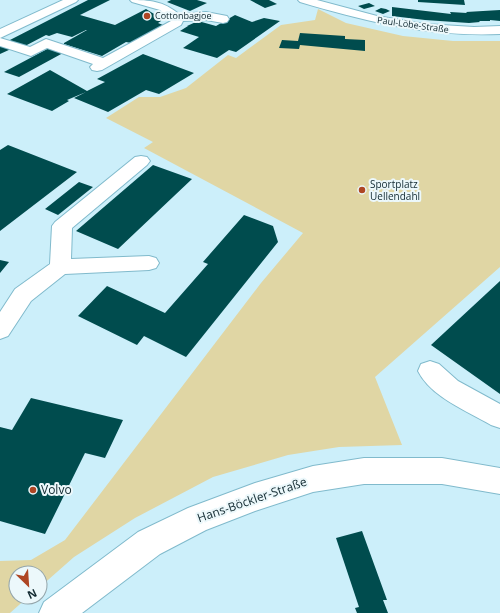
<svg xmlns="http://www.w3.org/2000/svg" width="500" height="613" font-family="'Open Sans',sans-serif">
  <rect width="100%" height="100%" fill="#cceffa"/>
  <!-- green -->
  <path fill="#e0d6a4" d="M 318,9 L 346,23 L 403,36 L 453,41 L 500,41 L 500,267 L 375,377 L 402,445 L 339,447 L 288,455 L 213,477 L 135,518 L 74,557 L 40,587 L 40,573 L 16,573 L 16,597 L 28,597 L 10,613 L 0,613 L 0,561 L 31,560 L 65,540 L 261,283 L 303,233 L 144,148 L 153,142 L 106,118 L 139,97 L 160,97 L 186,88 L 228,55 L 236,58 L 281,25 L 315,20 Z"/>
  <!-- building -->
  <path fill="#004c4e" d="M 88,0 L 110,0 L 80,15 L 115,25 L 146,9 L 159,17 L 161,21 L 158,23 L 163,25 L 131,43 L 126,42 L 102,56 L 64,44 L 64,43 L 87,30 L 86,30 L 72,37 L 57,33 L 49,36 L 46,35 L 25,46 L 8,41 Z
    M 171,0 L 197,0 L 207,3 L 190,11 L 167,2 Z
    M 250,0 L 269,0 L 277,4 L 265,8 Z
    M 418,0 L 464,0 L 465,5 L 418,2 Z
    M 369,3 L 375,6 L 364,9 L 358,6 Z
    M 392,7 L 451,14 L 450,12 L 467,13 L 466,12 L 500,10 L 500,21 L 490,20 L 490,21 L 479,21 L 480,22 L 469,23 L 425,20 L 392,16 Z
    M 381,8 L 386,9 L 390,11 L 383,14 L 375,11 Z
    M 235,15 L 252,22 L 264,18 L 280,21 L 236,52 L 229,50 L 217,58 L 183,48 L 199,37 L 180,31 L 188,26 L 187,26 L 198,21 L 216,26 Z
    M 300,33 L 345,36 L 345,39 L 365,40 L 365,51 L 300,45 L 299,49 L 279,48 L 282,40 L 298,41 Z
    M 0,45 L 11,49 L 0,54 Z
    M 49,48 L 63,53 L 19,77 L 4,72 Z
    M 143,54 L 194,73 L 159,94 L 146,90 L 108,112 L 74,98 L 86,92 L 67,100 L 69,101 L 52,111 L 7,94 L 50,70 L 87,91 L 105,82 L 97,79 Z
    M 8,145 L 77,172 L 0,231 L 0,150 Z
    M 153,165 L 192,179 L 118,249 L 76,231 Z
    M 79,182 L 93,187 L 58,215 L 45,209 Z
    M 244,215 L 273,226 L 278,242 L 186,357 L 144,336 L 137,345 L 78,316 L 107,286 L 165,313 L 208,264 L 203,262 Z
    M 0,260 L 9,262 L 0,273 Z
    M 500,281 L 500,394 L 431,345 Z
    M 31,398 L 123,420 L 105,458 L 85,453 L 45,534 L 0,521 L 0,427 L 12,430 Z
    M 362,531 L 387,600 L 383,600 L 388,613 L 357,613 L 355,608 L 359,607 L 336,538 Z"/>
  <g fill="none" stroke-linecap="round" stroke-linejoin="round">
    <defs>
      <path id="minor" d="M 130,0 C 150,0 163,1 179,14 L 206,12 L 227,16 L 229,19 L 227,22 L 223,23 L 206,20 L 183,21 L 181,25 L 102,70 L 97,71 L 92,70 L 90,67 L 93,64 L 47,48 L 31,56 L 0,46 L 0,38 L 30,47 L 46,39 L 103,58 L 171,21 L 160,10 L 132,2 Z
        M 298,0 L 317,0 L 377,16 L 425,24 L 474,27 L 500,26 L 500,34 C 428,37 368,22 300,2 Z
        M 141,156 L 147,157 L 150,161 L 147,165 L 72,228 L 71,259 L 149,256 L 156,258 L 159,263 L 156,268 L 149,270 L 65,274 L 31,301 L 8,336 L 0,339 L 0,312 L 15,289 L 50,264 L 52,226 L 55,222 L 135,157 Z
        M 430,361 L 439,364 L 458,381 L 500,404 L 500,428 L 491,425 C 467,411 431,397 418,371 L 421,364 Z
        M 364,458 L 442,458 L 500,468 L 500,494 L 442,484 L 364,484 L 313,492 L 255,511 L 206,530 L 160,554 L 82,613 L 39,613 L 44,602 L 138,532 L 188,508 L 255,483 L 313,466 Z"/>
      <path id="major" d="M 63,0 L 78,0 L 76,2 L 0,38 L 0,29 Z"/>
    </defs>
    <!-- minor casing -->
    <use href="#minor" stroke="#80bacc" stroke-width="2"/>
    <!-- major casing -->
    <use href="#major" stroke="#80bacc" stroke-width="2"/>
    <!-- minor -->
    <use href="#minor" fill="#fff" fill-rule="evenodd"/>
    <!-- major -->
    <use href="#major" fill="#fff" fill-rule="evenodd"/>
  </g>
  <!-- markers -->
  <g fill="#ae4624" stroke="#ecf8fb" stroke-width="1.5">
    <circle cx="147" cy="16" r="4"/>
    <circle cx="362" cy="190" r="4"/>
    <circle cx="33" cy="490" r="4"/>
  </g>
  <g text-anchor="middle" stroke-width="4" stroke-linejoin="round" paint-order="stroke">
    <!-- far-poi labels -->
    <g font-size="9" fill="#112930" stroke="#ecf8fb" text-anchor="start">
      <text x="155" y="19">Cottonbagjoe</text>
    </g>
    <!-- far-street labels -->
    <g font-size="9" fill="#112930" stroke="#ecf8fb">
      <text transform="translate(413 25) rotate(8)" y="3">Paul-Löbe-Straße</text>
    </g>
    <!-- poi labels -->
    <g font-size="10" fill="#112930" stroke="#ecf8fb" text-anchor="start">
      <text x="370" y="188">Sportplatz<tspan x="370" dy="12">Uellendahl</tspan></text>
    </g>
    <!-- near-poi labels -->
    <g font-size="12" fill="#112930" stroke="#ecf8fb" text-anchor="start">
      <text x="41" y="494">Volvo</text>
    </g>
    <!-- near-street labels -->
    <g font-size="12" fill="#112930" stroke="#ecf8fb">
      <text transform="translate(252 500) rotate(-19)" y="4">Hans-Böckler-Straße</text>
    </g>
  </g>
  <!-- north arrow -->
  <g transform="translate(28 585) rotate(155)"><circle r="19" fill="#ecf8fb" stroke="#94a5aa"/>
  <path d="M0-3L7 15L0 10L-7 15Z" fill="#ae4624"/>
  <text y="-6" font-size="11" font-weight="bold" text-anchor="middle" fill="#112930">N</text>
  </g>
</svg>
